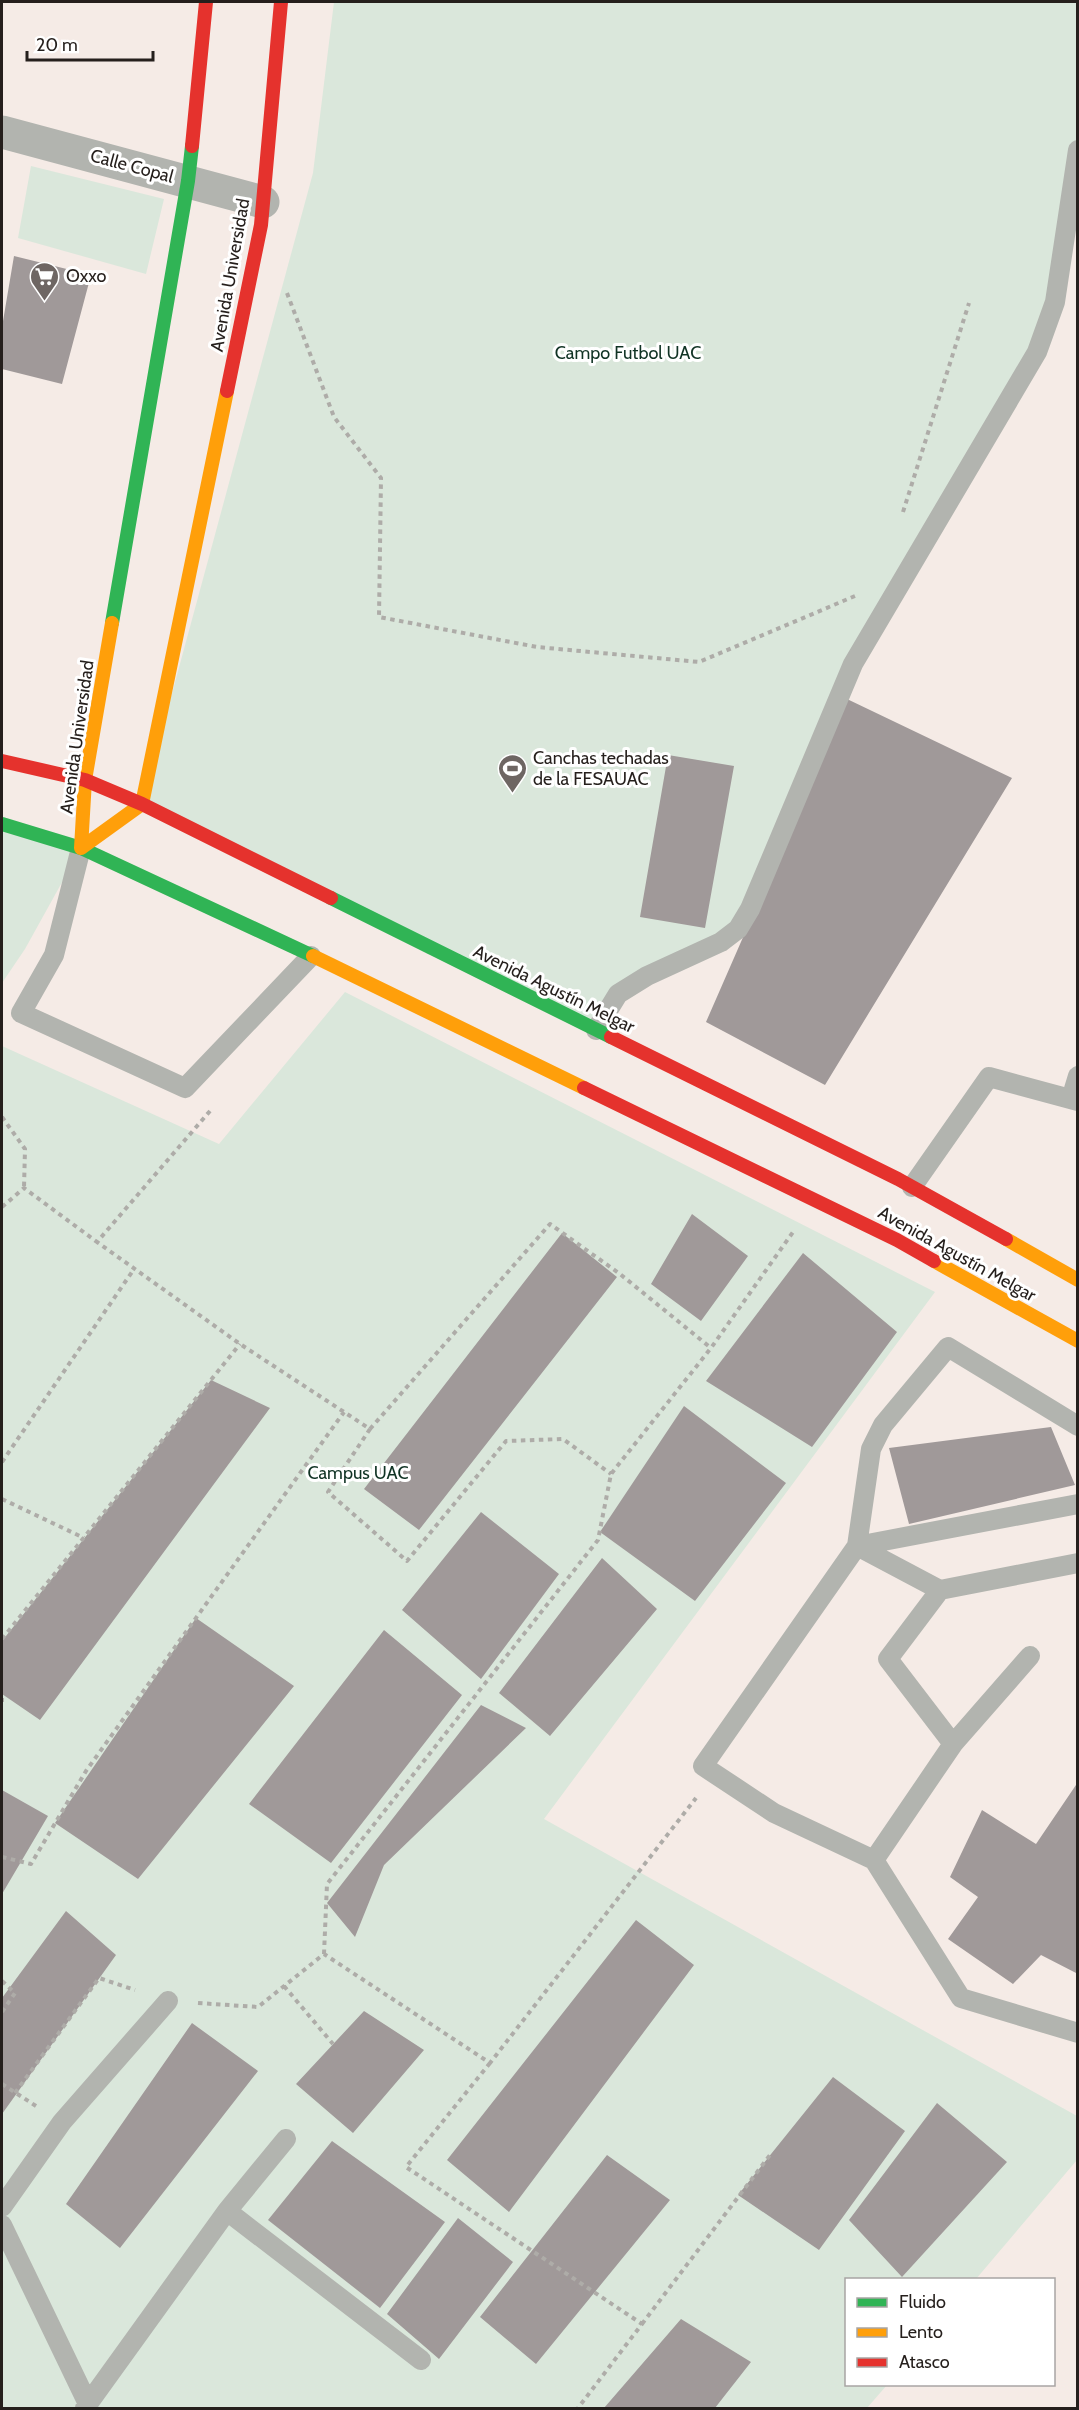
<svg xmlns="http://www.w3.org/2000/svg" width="1079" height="2410" font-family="Cabin,sans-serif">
  <rect width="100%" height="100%" fill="#f5ebe6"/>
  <!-- green -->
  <path fill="#dae7db" d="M 334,2 L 1077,2 L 1077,150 L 1055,302 L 853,664 L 750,909 L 721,942 L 618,994 L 596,1030 L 142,804 L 313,173 Z
    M 31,166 L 164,199 L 146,274 L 18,238 Z
    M 2,820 L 81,848 L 25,949 L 2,983 Z
    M 345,992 L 935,1292 L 544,1819 L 1077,2116 L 1077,2160 L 976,2279 L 846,2280 L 846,2384 L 887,2385 L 867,2408 L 2,2408 L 2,1046 L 219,1144 Z"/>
  <!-- building -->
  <path fill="#a09999" d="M 14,256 L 91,275 L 62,384 L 2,369 L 2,327 Z
    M 847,699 L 1012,778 L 825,1085 L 706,1022 Z
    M 668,755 L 734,766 L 705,928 L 640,917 Z
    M 692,1214 L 748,1256 L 701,1321 L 651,1284 Z
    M 562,1233 L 617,1277 L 419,1530 L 364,1489 Z
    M 803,1253 L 897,1332 L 812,1447 L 706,1381 Z
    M 211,1380 L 270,1408 L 40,1720 L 2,1694 L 2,1641 Z
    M 684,1406 L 786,1483 L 695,1601 L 600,1532 Z
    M 1051,1427 L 1075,1485 L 909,1524 L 889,1448 Z
    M 481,1512 L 559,1574 L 481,1679 L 402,1610 Z
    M 602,1558 L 657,1609 L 550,1736 L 499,1693 Z
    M 196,1618 L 294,1686 L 138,1879 L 55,1823 Z
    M 384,1630 L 462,1695 L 331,1863 L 249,1804 Z
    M 481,1705 L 526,1728 L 384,1865 L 355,1937 L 327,1903 Z
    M 1078,1782 L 1078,1974 L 1041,1955 L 1013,1984 L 948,1939 L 978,1897 L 950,1877 L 982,1810 L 1036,1844 Z
    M 2,1790 L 48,1816 L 2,1894 Z
    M 66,1911 L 116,1955 L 2,2114 L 2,1998 Z
    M 636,1920 L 694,1965 L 509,2212 L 447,2160 Z
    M 364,2011 L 424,2050 L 353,2133 L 296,2084 Z
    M 192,2023 L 258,2071 L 120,2248 L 66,2204 Z
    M 833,2077 L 905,2131 L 819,2250 L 738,2195 Z
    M 937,2103 L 1007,2162 L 902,2277 L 849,2220 Z
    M 332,2141 L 445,2222 L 380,2308 L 268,2220 Z
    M 607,2155 L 670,2200 L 536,2364 L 480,2317 Z
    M 458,2218 L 513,2262 L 439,2359 L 387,2314 Z
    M 681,2319 L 751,2362 L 715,2408 L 604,2408 Z"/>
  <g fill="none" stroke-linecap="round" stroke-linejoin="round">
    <!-- path -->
    <path stroke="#aeaca8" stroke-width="4" stroke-dasharray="4.5 4.5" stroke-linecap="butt" d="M 287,293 L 334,417 L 381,478 L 379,617 L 537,647 L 699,662 L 855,596
      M 903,512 L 969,303
      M 210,1111 L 97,1242 L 240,1344 L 370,1429 L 328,1492 L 407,1561 L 506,1441 L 563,1439 L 611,1474
      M 2,1117 L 25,1149 L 24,1188
      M 2,1207 L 24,1188 L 97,1242
      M 370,1429 L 550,1224 L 620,1274 L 711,1348
      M 2,1462 L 134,1269
      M 2,1499 L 84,1538
      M 2,1639 L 240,1344
      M 2,1698 L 2,1702
      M 2,1857 L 31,1864 L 86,1771 L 344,1412
      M 324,1954 L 327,1884 L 598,1540 L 611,1474 L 711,1348 L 793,1232
      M 2,1981 L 15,1993 L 2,2012
      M 284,1986 L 333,2044
      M 198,2003 L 258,2007 L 324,1954 L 490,2063 L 696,1798
      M 490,2063 L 406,2167 L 642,2324 L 578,2408
      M 2,2084 L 36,2106
      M 15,2093 L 99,1978 L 135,1990
      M 642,2324 L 770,2155"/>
    <!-- lane -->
    <path stroke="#b2b4af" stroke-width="20" d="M 81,848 L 54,955 L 21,1013 L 185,1088 L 311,956
      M 596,1030 L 618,994 L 647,976 L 721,942 L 738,929 L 750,909 L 853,664 L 1037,352 L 1055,302 L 1078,150
      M 1071,1099 L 1078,1076
      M 912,1187 L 989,1077 L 1078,1101
      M 1078,1426 L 948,1347 L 883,1425 L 871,1449 L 857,1546 L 1078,1504
      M 1078,1563 L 940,1590 L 888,1659 L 953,1744 L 874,1860 L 961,1998 L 1078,2033
      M 953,1744 L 1030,1656
      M 874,1860 L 774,1813 L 703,1766 L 857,1546 L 940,1590
      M 2,2207 L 62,2122 L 168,2001
      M 227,2211 L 286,2139
      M 2,2225 L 88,2404
      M 85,2408 L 227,2211 L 421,2360"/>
    <!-- street -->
    <path stroke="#b2b4af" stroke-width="33" d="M 2,132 L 263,202"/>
    <!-- fast -->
    <path stroke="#30b455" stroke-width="14" d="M 112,623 L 188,181 L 192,146
      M 2,824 L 81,848 L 313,956
      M 331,898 L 611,1037"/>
    <!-- slow -->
    <path stroke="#ff9f0a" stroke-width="14" d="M 81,848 L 142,804 L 227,391
      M 81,848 L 85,780 L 112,623
      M 313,956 L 584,1088
      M 1006,1239 L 1078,1280
      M 934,1261 L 1078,1341"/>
    <!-- jam -->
    <path stroke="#e5322d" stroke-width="14" d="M 192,146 L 206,2
      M 227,391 L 261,225 L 281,2
      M 2,761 L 85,780 L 142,804 L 331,898
      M 611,1037 L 898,1179 L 1006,1239
      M 584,1088 L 897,1240 L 934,1261"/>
  </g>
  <!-- icons -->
  <defs>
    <symbol id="supermarket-pin" viewBox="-11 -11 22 30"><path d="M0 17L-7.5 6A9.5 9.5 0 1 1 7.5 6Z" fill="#6e6663" stroke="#fff"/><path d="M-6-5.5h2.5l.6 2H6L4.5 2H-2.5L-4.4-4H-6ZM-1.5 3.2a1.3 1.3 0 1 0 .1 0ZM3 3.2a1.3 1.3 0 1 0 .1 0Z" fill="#fff"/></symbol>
    <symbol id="stadium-pin" viewBox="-11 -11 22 30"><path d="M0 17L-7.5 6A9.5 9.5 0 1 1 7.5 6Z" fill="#6e6663" stroke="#fff"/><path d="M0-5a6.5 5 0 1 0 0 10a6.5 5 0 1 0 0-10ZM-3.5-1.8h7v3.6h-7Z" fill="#fff"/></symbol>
  </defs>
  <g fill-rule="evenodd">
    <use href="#supermarket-pin" x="28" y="260" width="33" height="45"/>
    <use href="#stadium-pin" x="496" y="752" width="33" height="45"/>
  </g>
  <g text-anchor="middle" stroke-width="6" stroke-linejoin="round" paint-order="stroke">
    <!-- street labels -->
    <g font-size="18" fill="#251f1c" stroke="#fff">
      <text transform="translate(132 166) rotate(15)" y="6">Calle Copal</text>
      <text transform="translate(230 275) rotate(-80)" y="6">Avenida Universidad</text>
      <text transform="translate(77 737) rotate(-82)" y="6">Avenida Universidad</text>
      <text transform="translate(554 989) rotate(26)" y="6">Avenida Agustín Melgar</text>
      <text transform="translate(957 1254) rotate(29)" y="6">Avenida Agustín Melgar</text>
    </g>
    <!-- poi labels -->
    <g font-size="18" fill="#251f1c" stroke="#fff" text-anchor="start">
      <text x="66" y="282">Oxxo</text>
      <text x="533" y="764">Canchas techadas<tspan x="533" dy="21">de la FESAUAC</tspan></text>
    </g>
    <!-- park labels -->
    <g font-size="18" fill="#103324" stroke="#fff">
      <text x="628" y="359">Campo Futbol UAC</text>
      <text x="358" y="1479">Campus UAC</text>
    </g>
  </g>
  <!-- border -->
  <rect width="1079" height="2410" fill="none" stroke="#251f1c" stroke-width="6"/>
  <!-- legend -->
  <rect x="845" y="2278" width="210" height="108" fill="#ffffff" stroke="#a8a5a4" stroke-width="1.5"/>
  <rect x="857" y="2298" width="30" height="9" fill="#30b455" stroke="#a8a5a4" stroke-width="1.5"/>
  <text x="899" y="2308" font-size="18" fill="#251f1c">Fluido</text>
  <rect x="857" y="2328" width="30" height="9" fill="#ff9f0a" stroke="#a8a5a4" stroke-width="1.5"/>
  <text x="899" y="2338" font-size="18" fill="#251f1c">Lento</text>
  <rect x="857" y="2358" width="30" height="9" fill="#e5322d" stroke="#a8a5a4" stroke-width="1.5"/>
  <text x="899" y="2368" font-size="18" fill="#251f1c">Atasco</text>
  <!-- scale -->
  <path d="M27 51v9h126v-9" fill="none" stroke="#251f1c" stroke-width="3"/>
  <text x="36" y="51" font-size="18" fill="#251f1c" stroke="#ffffff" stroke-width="4.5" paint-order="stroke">20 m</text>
</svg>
